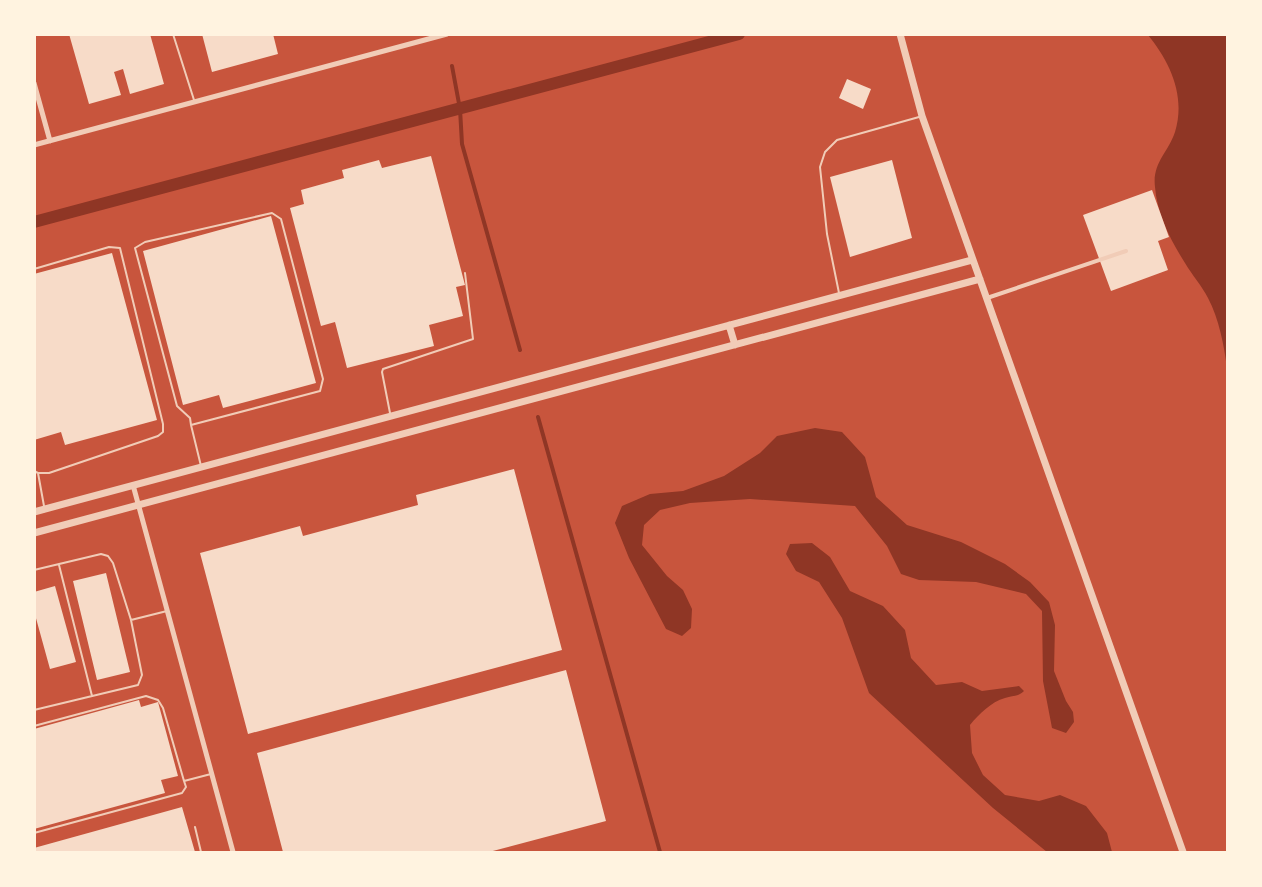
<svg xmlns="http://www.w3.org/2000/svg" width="1262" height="887" font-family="Roboto,sans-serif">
  <rect width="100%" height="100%" fill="#c8553d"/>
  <!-- water -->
  <path fill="#8f3625" d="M 1148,35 L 1227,35 L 1227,368 C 1224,345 1219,319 1208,298 C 1202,286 1192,275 1185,263 C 1171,241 1157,214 1155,187 C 1152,163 1168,153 1175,132 C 1186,96 1170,62 1148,35 Z
    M 815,428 L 842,432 L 865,457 L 876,497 L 907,525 L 961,542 L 1005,564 L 1030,582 L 1049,602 L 1055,625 L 1054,671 L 1066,701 L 1073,712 L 1074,722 L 1066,733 L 1052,728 L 1043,681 L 1042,611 L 1026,594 L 976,582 L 919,580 L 901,574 L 887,546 L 855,506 L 750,499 L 690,503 L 660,510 L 644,525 L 642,545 L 667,576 L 683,590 L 692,609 L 691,628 L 682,636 L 666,629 L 629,558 L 615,523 L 622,506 L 650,494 L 683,491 L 724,476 L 760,453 L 777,436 Z
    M 812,543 L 830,557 L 850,591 L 883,606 L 905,630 L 911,658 L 936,685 L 962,682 L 982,691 L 1019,686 L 1024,691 C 1018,697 1013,695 1005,698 C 991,702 979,714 970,725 L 972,753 L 983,775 L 1005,795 L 1039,801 L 1060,795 L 1086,806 L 1107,833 L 1112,852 L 1047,852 L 993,808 L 869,693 L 842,618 L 819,582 L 796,571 L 786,554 L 790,544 Z"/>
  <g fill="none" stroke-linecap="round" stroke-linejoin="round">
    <!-- stream -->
    <path stroke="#8f3625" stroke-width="4" d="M 452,66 L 460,109 L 462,144 L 520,350
      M 538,417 L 660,852"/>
    <!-- canal -->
    <path stroke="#8f3625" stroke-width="12" d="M 34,222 L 739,34"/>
  </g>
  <!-- building -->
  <path fill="#f7dbc8" d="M 69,34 L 150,34 L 164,84 L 130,94 L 123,69 L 114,72 L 121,95 L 89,104 Z
    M 202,34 L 273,34 L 278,54 L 212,72 Z
    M 847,79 L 871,89 L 863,109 L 839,98 Z
    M 431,156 L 465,285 L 456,287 L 463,316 L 429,325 L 434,346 L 347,368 L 335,322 L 321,326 L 290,208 L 304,204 L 301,190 L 344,178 L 342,170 L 379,160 L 382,168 Z
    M 892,160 L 912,238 L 850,257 L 830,177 Z
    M 1152,190 L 1169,237 L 1158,241 L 1168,270 L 1111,291 L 1083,215 Z
    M 271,216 L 316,383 L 223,408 L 219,395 L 183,405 L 143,251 Z
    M 112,253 L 157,420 L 65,445 L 61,432 L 34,440 L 34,274 Z
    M 514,469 L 562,650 L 248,734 L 200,553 L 300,526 L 303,536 L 418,505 L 416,495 Z
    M 106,573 L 130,672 L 97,680 L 73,581 Z
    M 55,586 L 76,662 L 50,669 L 34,611 L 34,592 Z
    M 566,670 L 606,821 L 489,852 L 283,852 L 257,753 Z
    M 139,700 L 141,707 L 158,702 L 178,776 L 161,780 L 165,793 L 34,829 L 34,729 Z
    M 182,807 L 195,852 L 34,852 L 34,848 Z"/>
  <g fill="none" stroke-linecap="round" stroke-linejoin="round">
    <!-- service -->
    <path stroke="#f1ccb7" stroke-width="2" d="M 173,34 L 194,100
      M 34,269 L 109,247 L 120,248 L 163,424 L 163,432 L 158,436 L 49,473 L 38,473 L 34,471
      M 839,293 L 827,234 L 820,167 L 825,152 L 837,140 L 919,117
      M 390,413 L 382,372 L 383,369 L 473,339 L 465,273
      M 191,425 L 320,391 L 323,379 L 281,219 L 272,213 L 145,242 L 135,248 L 177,406 L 190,418 L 191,425 L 201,466
      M 38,473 L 44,506
      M 59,565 L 92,696
      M 34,570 L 101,554 L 108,556 L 113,563 L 131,620 L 167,611
      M 34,710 L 138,685 L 142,675 L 131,620
      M 34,726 L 146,696 L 158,700 L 163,708 L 184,781 L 211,774
      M 195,827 L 201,852
      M 34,833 L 182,793 L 186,787 L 184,781"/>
    <!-- pedestrian -->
    <path stroke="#f1ccb7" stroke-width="4" d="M 987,298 L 1126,251"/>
    <!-- minor -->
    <path stroke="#f1ccb7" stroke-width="5" d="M 34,83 L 50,141
      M 34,145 L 447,34
      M 133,485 L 233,852"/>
    <!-- tertiary -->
    <path stroke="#f1ccb7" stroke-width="7" d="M 900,34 L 922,116 L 1183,852
      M 729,325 L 735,345
      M 34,512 L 972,260
      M 34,533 L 980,279"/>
  </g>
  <!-- border -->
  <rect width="1262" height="887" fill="none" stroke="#fff3e0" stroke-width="72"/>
</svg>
